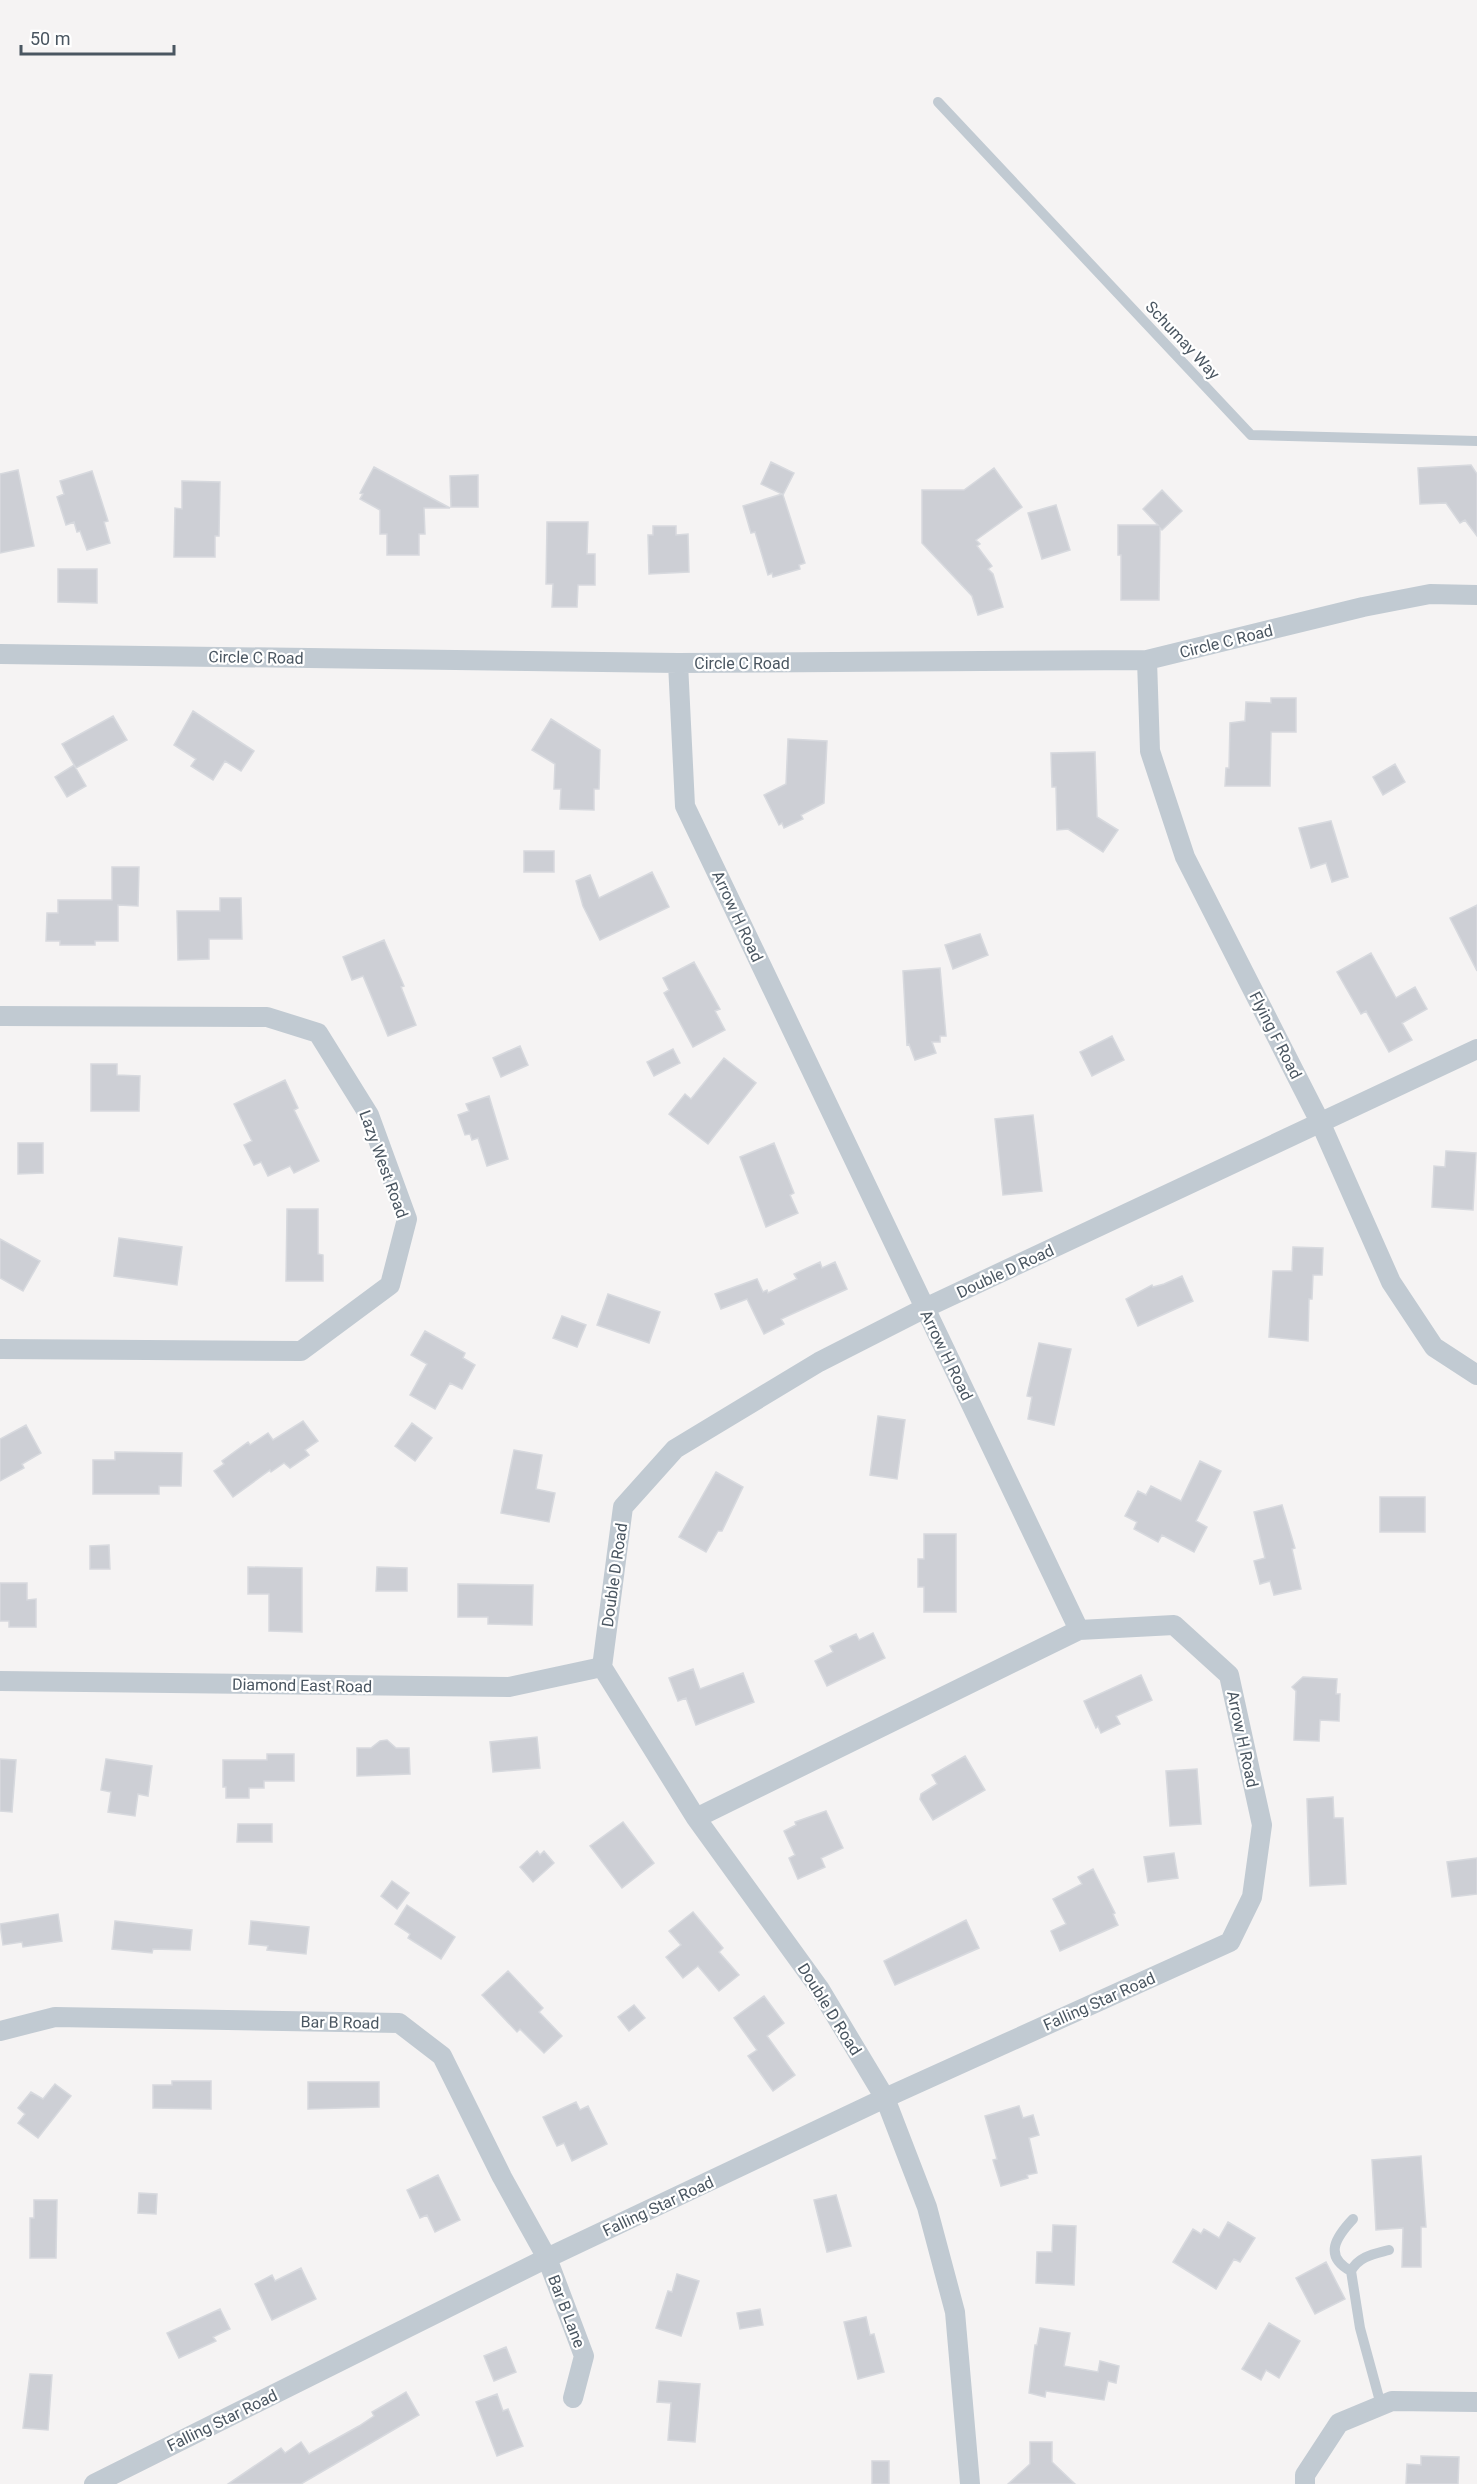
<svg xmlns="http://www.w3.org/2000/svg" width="1477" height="2484" font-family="Roboto,sans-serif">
  <rect width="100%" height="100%" fill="#f5f3f3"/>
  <!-- building -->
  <path fill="#cdcfd5" stroke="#d7d9de" stroke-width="1.5" d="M 771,462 L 794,473 L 783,495 L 805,563 L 799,565 L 800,569 L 773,577 L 772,573 L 768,575 L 755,532 L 751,533 L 743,506 L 782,494 L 761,484 Z
    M 1471,465 L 1477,474 L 1477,536 L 1465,520 L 1460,523 L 1446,503 L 1420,504 L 1418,468 Z
    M 374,467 L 450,508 L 424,508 L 425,534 L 419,534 L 419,555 L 387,555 L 387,534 L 380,534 L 380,510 L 360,499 L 363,494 L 360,493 Z
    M 994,468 L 1022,507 L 976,540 L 980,544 L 977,546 L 992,566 L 988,569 L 993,574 L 1003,607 L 978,615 L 972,596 L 922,543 L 922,490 L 964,490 Z
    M 18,470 L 34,546 L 0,553 L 0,474 Z
    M 92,471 L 108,521 L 104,522 L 110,543 L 87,550 L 80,531 L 77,532 L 74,522 L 66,525 L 57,497 L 64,494 L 60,481 Z
    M 478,475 L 478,507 L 451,507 L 450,476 Z
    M 182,481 L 220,482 L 219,536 L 215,536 L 215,557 L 174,557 L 175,508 L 182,509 Z
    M 1162,490 L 1182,511 L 1162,530 L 1160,528 L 1159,600 L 1121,600 L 1121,555 L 1118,555 L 1118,525 L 1158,525 L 1143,509 Z
    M 1056,505 L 1070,550 L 1042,559 L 1028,513 Z
    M 547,522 L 588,522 L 587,554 L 595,554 L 595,585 L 578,585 L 577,607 L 552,607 L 553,584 L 546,584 Z
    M 653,526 L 676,526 L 676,535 L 688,534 L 689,572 L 649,574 L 648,535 L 653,535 Z
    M 58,569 L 97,569 L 97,603 L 58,602 Z
    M 1271,698 L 1296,698 L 1296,732 L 1271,732 L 1270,786 L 1225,786 L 1226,768 L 1229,768 L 1230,723 L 1245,721 L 1246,702 L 1271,703 Z
    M 193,711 L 254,751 L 241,771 L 225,761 L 213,780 L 191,766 L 196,759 L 174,745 Z
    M 113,716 L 127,740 L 76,768 L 62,744 Z
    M 551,719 L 600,750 L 599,789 L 594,789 L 594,810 L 560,809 L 561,789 L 554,789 L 555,764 L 532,750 Z
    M 788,739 L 827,741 L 824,803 L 801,815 L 803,819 L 784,828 L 782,823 L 779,825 L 764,795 L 786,784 Z
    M 1095,752 L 1097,817 L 1118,830 L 1103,852 L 1068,829 L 1057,830 L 1056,787 L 1052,787 L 1051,753 Z
    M 1395,764 L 1405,782 L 1383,795 L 1373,777 Z
    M 74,765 L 86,786 L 67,797 L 55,777 Z
    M 1331,821 L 1348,877 L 1332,882 L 1326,863 L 1311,868 L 1299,828 Z
    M 524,851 L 554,851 L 554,872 L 524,872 Z
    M 112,867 L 139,867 L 138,906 L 118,905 L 118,941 L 95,941 L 95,945 L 60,945 L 60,941 L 46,941 L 47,913 L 58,913 L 58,900 L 112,900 Z
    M 652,872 L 669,907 L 600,940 L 583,906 L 576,881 L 590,875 L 599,898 Z
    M 220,898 L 241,898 L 242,939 L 209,939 L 209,959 L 178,960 L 177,911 L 220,911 Z
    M 1477,905 L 1477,971 L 1450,918 Z
    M 980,934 L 988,955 L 953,969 L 945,945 Z
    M 384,940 L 404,986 L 401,987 L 416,1025 L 388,1036 L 363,976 L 352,980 L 343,957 Z
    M 1371,953 L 1396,998 L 1415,987 L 1427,1009 L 1402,1023 L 1412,1040 L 1389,1052 L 1366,1011 L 1361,1014 L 1337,972 Z
    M 694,962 L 720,1009 L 715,1011 L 725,1030 L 693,1047 L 664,993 L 669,990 L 663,978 Z
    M 940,968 L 946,1036 L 940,1036 L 940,1042 L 932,1042 L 936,1053 L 915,1060 L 909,1044 L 907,1045 L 903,971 Z
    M 1112,1036 L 1124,1060 L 1092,1076 L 1080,1052 Z
    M 520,1046 L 528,1065 L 501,1077 L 493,1058 Z
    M 673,1049 L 680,1063 L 654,1076 L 647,1062 Z
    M 724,1058 L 756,1083 L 708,1144 L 669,1114 L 685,1094 L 691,1099 Z
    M 91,1064 L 117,1064 L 117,1075 L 140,1076 L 139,1111 L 91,1111 Z
    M 285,1080 L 298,1108 L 294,1110 L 319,1161 L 294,1173 L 290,1166 L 268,1176 L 261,1162 L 254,1165 L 244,1145 L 252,1141 L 234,1104 Z
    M 489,1096 L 508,1159 L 487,1166 L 478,1138 L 472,1140 L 470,1134 L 465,1135 L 458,1115 L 469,1111 L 466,1104 Z
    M 1033,1115 L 1042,1191 L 1003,1195 L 995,1119 Z
    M 18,1143 L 43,1143 L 43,1173 L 18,1174 Z
    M 774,1143 L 794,1193 L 790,1195 L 798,1213 L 766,1227 L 740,1157 Z
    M 1446,1151 L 1476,1153 L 1473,1210 L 1432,1207 L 1434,1166 L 1445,1167 Z
    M 287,1209 L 318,1209 L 318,1254 L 323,1255 L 323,1281 L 286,1281 Z
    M 119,1238 L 182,1247 L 177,1285 L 114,1276 Z
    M 0,1239 L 40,1261 L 23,1291 L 0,1278 Z
    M 1293,1247 L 1323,1248 L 1322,1275 L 1313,1275 L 1312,1299 L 1309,1299 L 1308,1341 L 1269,1337 L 1273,1271 L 1292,1271 Z
    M 820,1262 L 822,1268 L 835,1262 L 847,1289 L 781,1319 L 784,1324 L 764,1334 L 747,1299 L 721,1309 L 715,1294 L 757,1279 L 763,1292 L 767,1290 L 768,1293 L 797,1279 L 794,1274 Z
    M 1182,1276 L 1193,1301 L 1138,1326 L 1126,1299 L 1152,1285 L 1153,1287 L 1164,1284 Z
    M 608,1294 L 660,1312 L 649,1343 L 597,1325 Z
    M 562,1316 L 586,1325 L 577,1347 L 553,1338 Z
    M 425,1331 L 465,1353 L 463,1358 L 475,1365 L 462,1389 L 450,1383 L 435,1409 L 410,1395 L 427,1364 L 411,1355 Z
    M 1039,1343 L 1071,1349 L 1054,1425 L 1028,1419 L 1032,1397 L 1027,1396 Z
    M 878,1416 L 905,1420 L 897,1479 L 870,1475 Z
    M 303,1421 L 318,1441 L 305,1450 L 309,1455 L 290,1468 L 284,1463 L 271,1472 L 270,1470 L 233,1497 L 214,1471 L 224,1464 L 222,1461 L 248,1442 L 250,1445 L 268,1433 L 273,1440 Z
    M 412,1423 L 432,1438 L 415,1461 L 395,1446 Z
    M 26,1425 L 41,1453 L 22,1464 L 24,1468 L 0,1481 L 0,1439 Z
    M 514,1450 L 542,1455 L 536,1489 L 555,1493 L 549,1522 L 501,1513 Z
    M 115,1452 L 182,1453 L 181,1486 L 159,1486 L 159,1494 L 93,1494 L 93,1460 L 115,1460 Z
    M 1200,1461 L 1221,1471 L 1196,1521 L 1207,1527 L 1194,1552 L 1162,1535 L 1158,1542 L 1134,1529 L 1137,1522 L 1125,1516 L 1138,1491 L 1146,1495 L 1151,1486 L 1181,1501 Z
    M 716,1472 L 743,1487 L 722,1531 L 718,1531 L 706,1552 L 679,1537 Z
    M 1380,1497 L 1425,1497 L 1425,1532 L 1380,1532 Z
    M 1282,1505 L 1295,1548 L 1292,1549 L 1301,1589 L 1274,1595 L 1270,1581 L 1260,1584 L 1254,1561 L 1265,1558 L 1254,1512 Z
    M 924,1534 L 956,1534 L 956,1612 L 924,1612 L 924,1587 L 918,1587 L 918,1559 L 924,1559 Z
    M 109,1545 L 110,1569 L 90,1569 L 90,1546 Z
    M 248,1567 L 302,1568 L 302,1632 L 269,1631 L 269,1594 L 248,1594 Z
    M 377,1567 L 407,1568 L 407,1591 L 376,1591 Z
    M 0,1583 L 27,1583 L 27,1600 L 36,1599 L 36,1627 L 9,1627 L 9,1621 L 0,1621 Z
    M 458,1584 L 533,1585 L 532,1625 L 488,1624 L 488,1617 L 458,1617 Z
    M 873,1633 L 885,1658 L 827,1686 L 815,1661 L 833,1652 L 830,1646 L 856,1634 L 859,1640 Z
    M 693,1669 L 700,1689 L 743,1673 L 754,1702 L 696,1725 L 686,1698 L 678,1701 L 669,1678 Z
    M 1141,1675 L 1152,1700 L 1116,1716 L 1120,1724 L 1101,1733 L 1098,1726 L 1096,1728 L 1084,1701 Z
    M 1303,1677 L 1337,1679 L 1336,1694 L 1340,1694 L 1339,1721 L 1320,1720 L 1319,1741 L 1294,1740 L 1296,1691 L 1292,1687 Z
    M 537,1737 L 540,1768 L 493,1772 L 490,1742 Z
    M 387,1740 L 396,1748 L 409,1748 L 410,1774 L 357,1776 L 357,1748 L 371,1748 L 380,1741 Z
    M 267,1754 L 294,1754 L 294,1781 L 264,1781 L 264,1788 L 249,1788 L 249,1798 L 226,1798 L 226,1787 L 223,1787 L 223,1760 L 267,1760 Z
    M 965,1756 L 985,1790 L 933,1820 L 920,1799 L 921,1794 L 937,1784 L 932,1775 Z
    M 0,1759 L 16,1760 L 12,1812 L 0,1811 Z
    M 106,1759 L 152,1766 L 148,1796 L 138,1794 L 135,1816 L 108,1812 L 111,1792 L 101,1790 Z
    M 1197,1769 L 1201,1824 L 1170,1826 L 1166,1771 Z
    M 1333,1797 L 1334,1818 L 1343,1818 L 1346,1884 L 1310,1886 L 1307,1799 Z
    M 826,1811 L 843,1848 L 821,1858 L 825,1867 L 798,1879 L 789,1858 L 795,1855 L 784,1831 L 796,1825 L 795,1822 Z
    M 623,1822 L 654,1863 L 622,1888 L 590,1846 Z
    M 238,1824 L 272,1824 L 272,1842 L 237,1842 Z
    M 537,1851 L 540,1855 L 544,1851 L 554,1863 L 533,1882 L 520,1867 Z
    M 1174,1853 L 1178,1878 L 1148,1882 L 1144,1857 Z
    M 1477,1858 L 1477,1894 L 1452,1897 L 1447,1862 Z
    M 1093,1869 L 1115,1913 L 1113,1914 L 1118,1925 L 1060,1951 L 1051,1931 L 1066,1924 L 1053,1899 L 1082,1884 L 1078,1877 Z
    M 392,1881 L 409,1893 L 397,1909 L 381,1896 Z
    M 407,1905 L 455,1937 L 441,1959 L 408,1938 L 410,1934 L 395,1924 Z
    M 693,1912 L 723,1948 L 719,1952 L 739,1975 L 719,1991 L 698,1966 L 683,1978 L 666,1957 L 681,1945 L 669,1931 Z
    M 58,1914 L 62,1941 L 23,1947 L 22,1942 L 3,1945 L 0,1924 Z
    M 966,1920 L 979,1948 L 895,1985 L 884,1961 Z
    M 115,1921 L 192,1930 L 190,1950 L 153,1949 L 152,1953 L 112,1949 Z
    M 251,1921 L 309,1927 L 306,1954 L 267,1950 L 268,1946 L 249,1944 Z
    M 508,1971 L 543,2008 L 539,2012 L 562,2036 L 544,2053 L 520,2029 L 517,2032 L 482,1995 Z
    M 764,1996 L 784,2023 L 767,2036 L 795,2075 L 773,2091 L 748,2056 L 757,2050 L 734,2018 Z
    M 634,2005 L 645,2018 L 629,2031 L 618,2017 Z
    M 172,2081 L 211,2081 L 211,2109 L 153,2108 L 153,2085 L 172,2085 Z
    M 308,2082 L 379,2082 L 379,2107 L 308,2109 Z
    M 55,2084 L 71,2096 L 38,2138 L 18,2123 L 25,2114 L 18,2108 L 31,2092 L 43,2099 Z
    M 576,2102 L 580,2110 L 588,2106 L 607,2144 L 572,2161 L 564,2143 L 557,2146 L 543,2117 Z
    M 1019,2106 L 1023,2118 L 1033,2115 L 1039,2135 L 1029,2138 L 1037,2173 L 1027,2175 L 1028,2178 L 1001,2186 L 993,2160 L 997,2159 L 985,2116 Z
    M 1421,2156 L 1426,2227 L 1421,2227 L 1421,2267 L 1402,2267 L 1403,2228 L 1376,2230 L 1372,2160 Z
    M 438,2175 L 460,2220 L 435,2232 L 427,2215 L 420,2218 L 407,2190 Z
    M 139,2193 L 157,2194 L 156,2214 L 138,2213 Z
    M 836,2195 L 851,2246 L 827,2252 L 814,2200 Z
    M 34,2200 L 57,2200 L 56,2258 L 30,2258 L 30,2218 L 34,2218 Z
    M 1228,2222 L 1255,2238 L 1240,2262 L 1234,2259 L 1216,2289 L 1173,2262 L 1193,2229 L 1201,2234 L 1204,2229 L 1219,2238 Z
    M 1053,2225 L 1076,2226 L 1074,2285 L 1036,2283 L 1037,2252 L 1052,2252 Z
    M 1326,2262 L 1345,2299 L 1315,2314 L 1296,2278 Z
    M 301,2268 L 316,2299 L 272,2320 L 255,2284 L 272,2275 L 275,2281 Z
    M 677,2274 L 699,2281 L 681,2336 L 656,2328 L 668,2291 L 672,2292 Z
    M 220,2309 L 230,2329 L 213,2337 L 216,2341 L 179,2358 L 167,2333 Z
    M 760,2309 L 763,2325 L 740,2329 L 737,2313 Z
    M 866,2317 L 870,2335 L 874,2334 L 884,2372 L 858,2379 L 844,2322 Z
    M 1269,2323 L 1300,2341 L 1279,2378 L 1266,2370 L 1261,2380 L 1242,2369 Z
    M 1040,2328 L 1070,2333 L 1064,2366 L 1098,2372 L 1100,2361 L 1119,2366 L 1116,2383 L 1108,2381 L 1104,2400 L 1046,2391 L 1045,2397 L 1029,2393 L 1035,2345 L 1037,2345 Z
    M 506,2347 L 516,2372 L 494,2381 L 484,2356 Z
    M 30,2374 L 52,2375 L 48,2430 L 23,2428 Z
    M 659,2381 L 700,2384 L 695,2442 L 668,2440 L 671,2403 L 657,2402 Z
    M 406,2392 L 419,2415 L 301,2484 L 228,2484 L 281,2448 L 285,2453 L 301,2442 L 309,2454 L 359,2426 L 374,2416 L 372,2412 Z
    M 497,2394 L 503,2411 L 508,2409 L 523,2446 L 497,2456 L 476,2402 Z
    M 1030,2442 L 1052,2442 L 1052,2462 L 1075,2484 L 1008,2484 L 1030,2464 Z
    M 1421,2456 L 1459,2457 L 1458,2484 L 1406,2484 L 1407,2464 L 1421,2465 Z
    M 872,2461 L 889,2461 L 889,2484 L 872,2484 Z"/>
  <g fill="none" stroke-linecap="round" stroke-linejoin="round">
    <!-- service -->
    <path stroke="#c1cad2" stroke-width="10" d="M 938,102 L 1251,435 L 1477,441
      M 1351,2271 C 1323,2256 1336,2237 1353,2219
      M 1381,2405 L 1360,2328 L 1351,2271 C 1359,2256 1374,2254 1389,2250"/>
    <!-- minor -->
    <path stroke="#c1cad2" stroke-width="20" d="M 0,654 L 678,663 L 1147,660 L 1363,607 L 1430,594 L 1477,595
      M 1147,660 L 1150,751 L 1185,857 L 1321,1124 L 1391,1282 L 1434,1347 L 1477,1375
      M 0,1016 L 267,1017 L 318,1033 L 369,1115 L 407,1219 L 390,1285 L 301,1351 L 0,1349
      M 0,1681 L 509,1687 L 602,1667
      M 696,1818 L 1079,1630
      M 0,2031 L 55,2017 L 399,2023 L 442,2056 L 502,2177 L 547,2258 L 584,2356 L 573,2398
      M 94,2484 L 547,2258 L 885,2098 L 1230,1942 L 1252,1897 L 1262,1825 L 1229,1675 L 1174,1625 L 1079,1630 L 685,806 L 678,663
      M 970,2484 L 955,2312 L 927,2207 L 885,2098 L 819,1988 L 696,1818 L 602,1667 L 623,1507 L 675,1449 L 819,1362 L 925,1308 L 1477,1049
      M 1305,2484 L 1305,2475 L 1339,2423 L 1392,2401 L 1477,2402"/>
  </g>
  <g text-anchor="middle" stroke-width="4.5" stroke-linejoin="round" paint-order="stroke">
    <!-- street labels -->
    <g font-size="16" fill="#4a5661" stroke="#fff">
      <text transform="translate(1183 340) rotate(47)" y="6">Schumay Way</text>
      <text transform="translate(1226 641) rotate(-14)" y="6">Circle C Road</text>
      <text transform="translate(256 657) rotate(1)" y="6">Circle C Road</text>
      <text x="742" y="669">Circle C Road</text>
      <text transform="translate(738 916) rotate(65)" y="6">Arrow H Road</text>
      <text transform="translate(1276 1035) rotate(63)" y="6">Flying F Road</text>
      <text transform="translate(384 1164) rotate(70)" y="6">Lazy West Road</text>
      <text transform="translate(1005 1271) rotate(-25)" y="6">Double D Road</text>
      <text transform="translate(947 1355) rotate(64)" y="6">Arrow H Road</text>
      <text transform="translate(614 1575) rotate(-82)" y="6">Double D Road</text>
      <text transform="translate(302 1685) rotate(1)" y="6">Diamond East Road</text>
      <text transform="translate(1243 1739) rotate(78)" y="6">Arrow H Road</text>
      <text transform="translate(1099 2001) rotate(-24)" y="6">Falling Star Road</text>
      <text transform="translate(830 2009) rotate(58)" y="6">Double D Road</text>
      <text transform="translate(340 2022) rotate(1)" y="6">Bar B Road</text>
      <text transform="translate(658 2206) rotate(-25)" y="6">Falling Star Road</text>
      <text transform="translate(567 2311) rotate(69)" y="6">Bar B Lane</text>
      <text transform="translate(222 2420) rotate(-26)" y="6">Falling Star Road</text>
    </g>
  </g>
  <!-- scale -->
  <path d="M21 45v9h153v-9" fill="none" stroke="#4a5661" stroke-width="3"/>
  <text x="30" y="45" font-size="18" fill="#4a5661" stroke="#ffffff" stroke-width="4.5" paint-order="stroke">50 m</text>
</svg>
